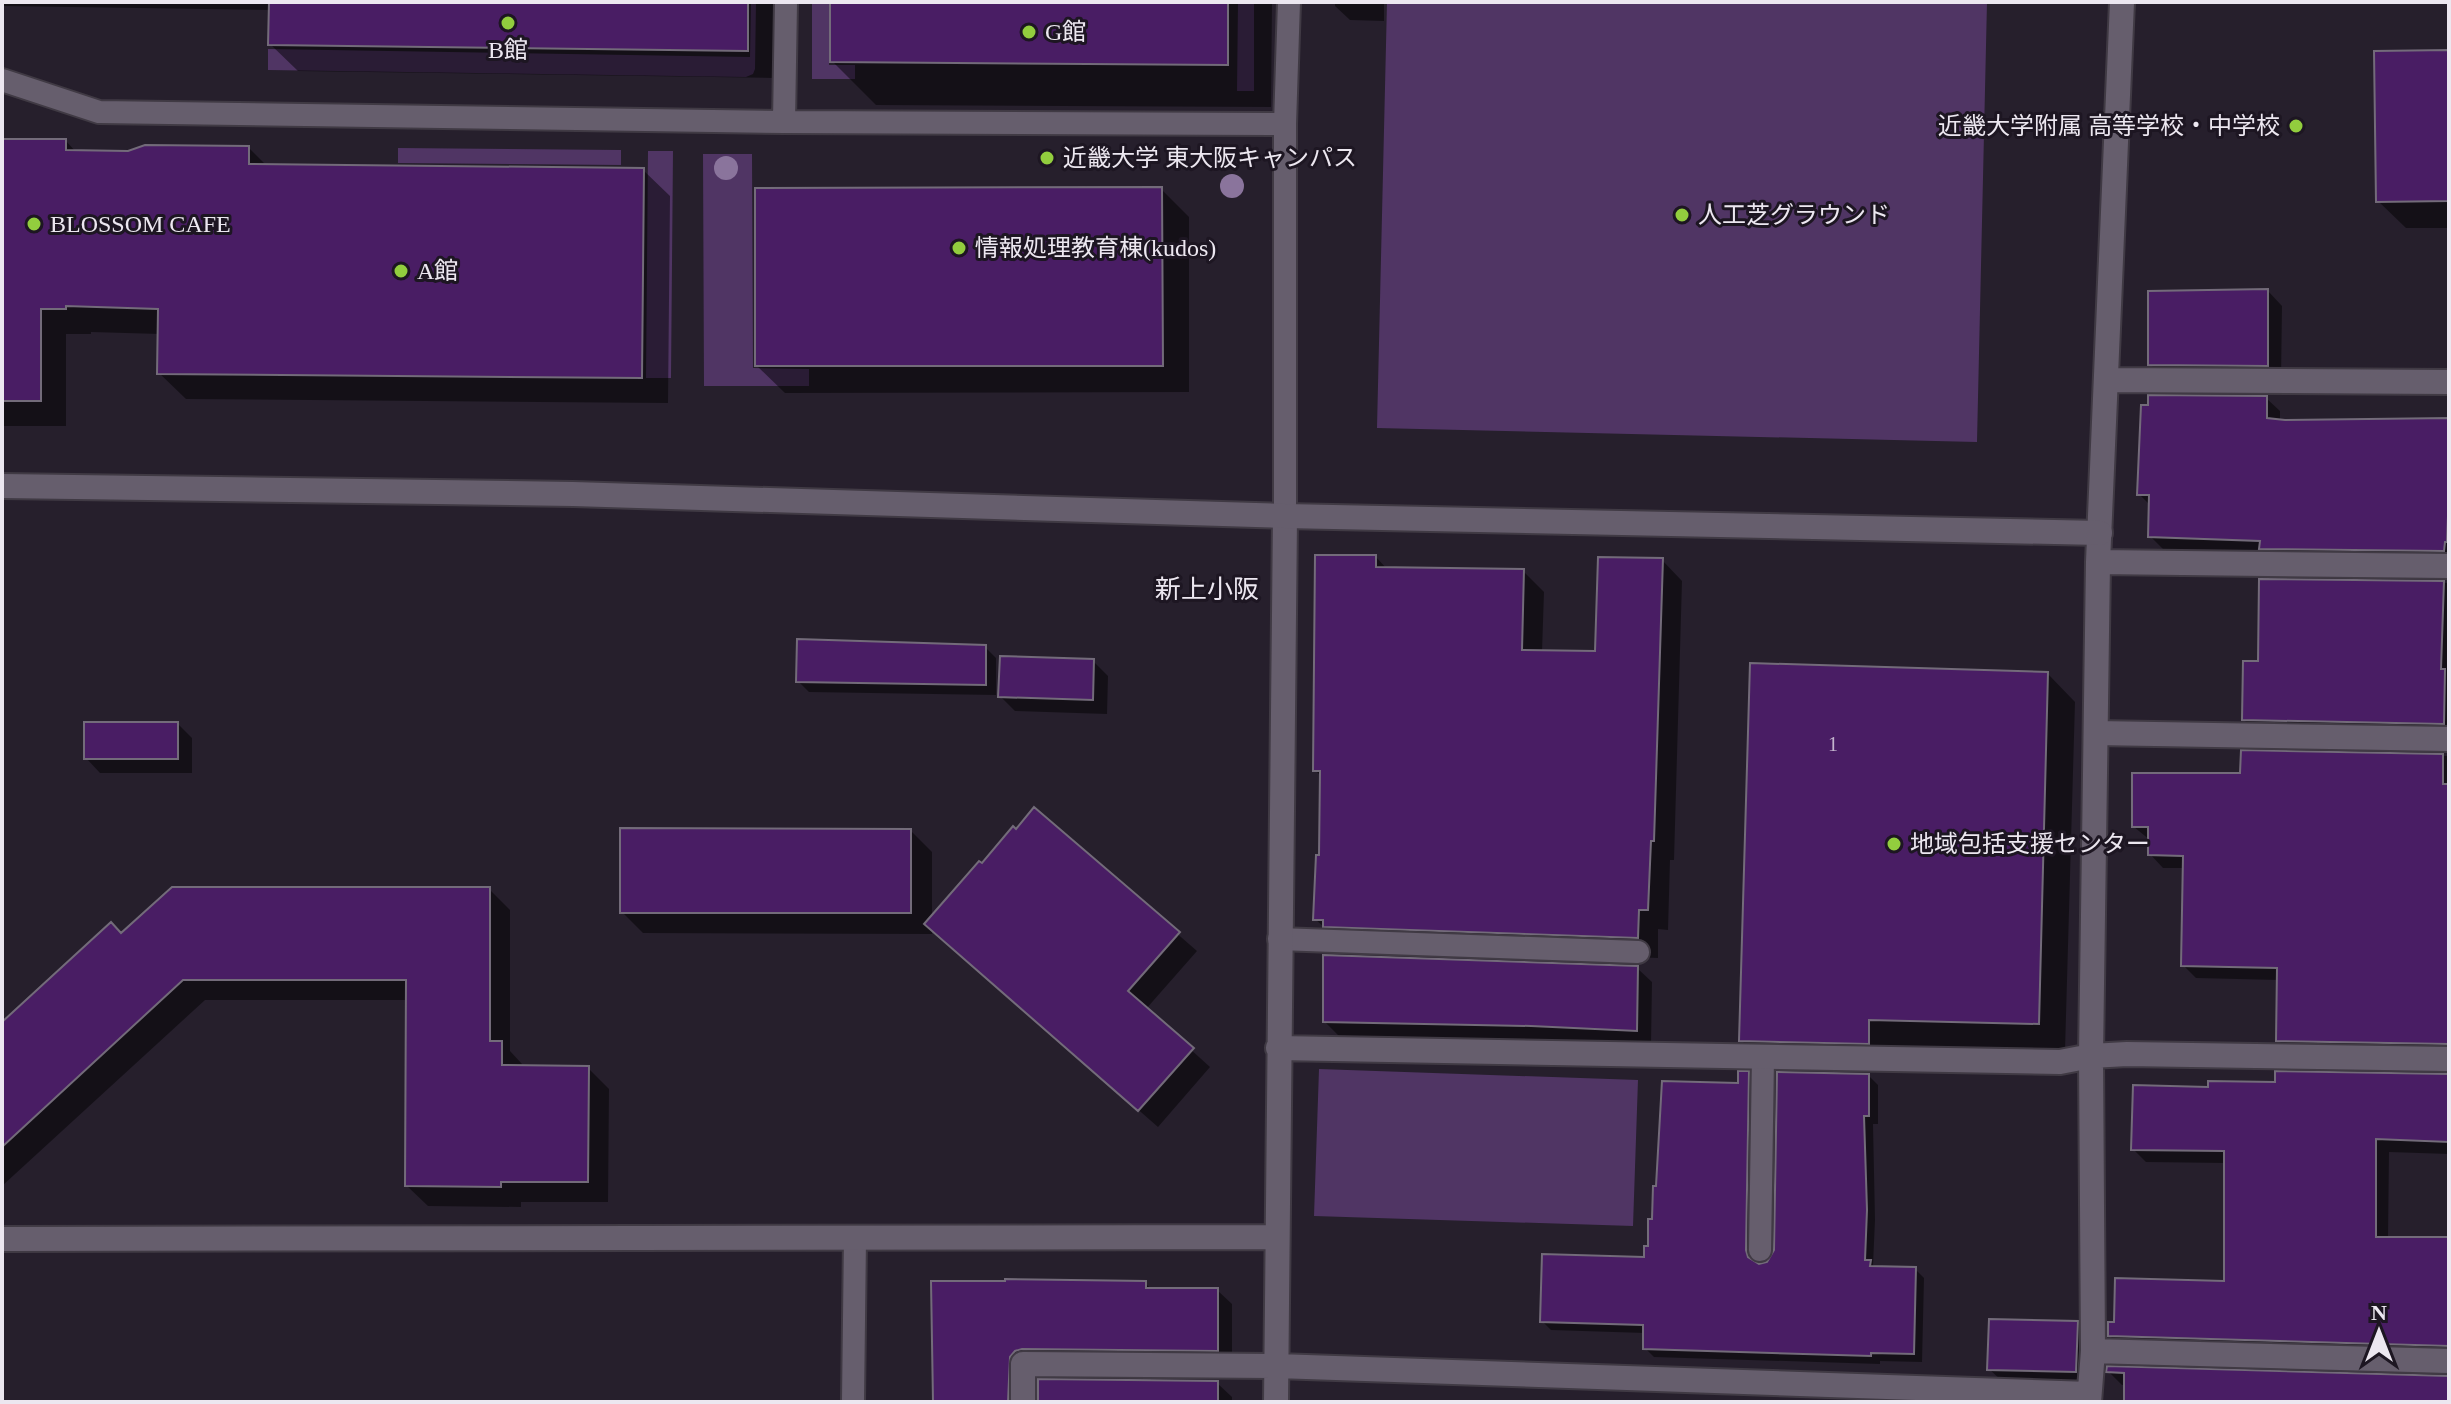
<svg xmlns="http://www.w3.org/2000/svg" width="2451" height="1404" font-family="'Times New Roman','Noto Sans JP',serif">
  <rect width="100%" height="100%" fill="#261f2c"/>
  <!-- green -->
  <path fill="#503564" d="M 751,2 L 756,2 L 755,69 L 753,74 L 746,77 L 268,70 L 268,49 L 750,57 Z
    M 812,2 L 829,2 L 829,65 L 855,65 L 855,79 L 812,79 Z
    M 1238,2 L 1254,2 L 1254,91 L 1237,91 Z
    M 1387,2 L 1987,2 L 1977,442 L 1377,428 Z
    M 398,148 L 621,150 L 621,165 L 398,163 Z
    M 648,151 L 673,151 L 671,378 L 646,378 Z
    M 703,154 L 752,154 L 753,368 L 809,369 L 809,386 L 704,386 Z
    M 1319,1069 L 1638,1080 L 1633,1226 L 1314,1216 Z"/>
  <!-- shadow -->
  <path fill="#0007" d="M 2,2 L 775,2 L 774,78 L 298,71 L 270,44 L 271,10 L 2,6 Z
    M 832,2 L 1272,2 L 1271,107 L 876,105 L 832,61 Z
    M 1335,2 L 1384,2 L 1384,21 L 1350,20 L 1335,6 Z
    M 2449,52 L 2449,228 L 2406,228 L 2378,201 Z
    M 2,141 L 66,141 L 76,152 L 249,148 L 267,166 L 643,170 L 670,196 L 668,403 L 186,399 L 159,373 L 160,334 L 91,332 L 91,334 L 66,334 L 66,426 L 2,426 Z
    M 1161,189 L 1189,217 L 1189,392 L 785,393 L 757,366 Z
    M 2268,291 L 2282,306 L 2281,380 L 2164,379 L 2150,364 Z
    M 2266,398 L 2280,411 L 2280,421 L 2449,420 L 2449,563 L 2163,549 L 2150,536 L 2150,505 L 2139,494 Z
    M 1376,557 L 1387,569 L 1523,571 L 1544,592 L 1542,652 L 1597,653 L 1662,560 L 1682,581 L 1674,860 L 1670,860 L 1668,930 L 1658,929 L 1658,958 L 1345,946 L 1315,919 L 1321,858 L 1322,777 L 1315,770 Z
    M 2261,581 L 2449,583 L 2449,736 L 2257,733 L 2244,720 L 2260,663 Z
    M 985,647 L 996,658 L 996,695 L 809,692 L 798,681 Z
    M 1093,661 L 1108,676 L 1107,714 L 1015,711 L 1000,696 Z
    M 2048,674 L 2075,702 L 2065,1051 L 1896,1046 L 1896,1070 L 1768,1068 L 1741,1040 Z
    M 178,724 L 192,738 L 192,773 L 100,773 L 86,758 Z
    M 2243,752 L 2449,756 L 2449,1056 L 2291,1054 L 2278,1040 L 2279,980 L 2196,978 L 2183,965 L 2185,868 L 2163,868 L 2150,854 L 2150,840 L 2134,827 L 2242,775 Z
    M 1035,810 L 1197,951 L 1146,1009 L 1210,1067 L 1158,1127 L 932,929 L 932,934 L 643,933 L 622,912 L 911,831 L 932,852 L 932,918 Z
    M 489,889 L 510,910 L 510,1051 L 522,1064 L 522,1067 L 588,1068 L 609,1089 L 608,1202 L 521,1202 L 521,1207 L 428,1206 L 407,1186 L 408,1000 L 205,1000 L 2,1186 L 2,1024 L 121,936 Z
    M 1637,968 L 1652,982 L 1651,1045 L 1547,1040 L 1339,1036 L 1325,1022 Z
    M 1748,1073 L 1757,1083 L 1754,1261 L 1761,1266 L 1773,1259 L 1869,1076 L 1878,1085 L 1878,1124 L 1873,1124 L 1875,1220 L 1873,1265 L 1876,1268 L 1915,1269 L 1924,1278 L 1922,1362 L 1880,1361 L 1880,1364 L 1654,1357 L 1645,1348 L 1645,1333 L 1551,1330 L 1542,1321 L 1646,1259 L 1654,1221 Z
    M 2449,1076 L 2449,1154 L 2389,1152 L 2388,1239 L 2449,1239 L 2449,1358 L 2123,1349 L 2110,1336 L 2226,1283 L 2226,1163 L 2146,1162 L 2133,1149 L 2209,1089 Z
    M 1145,1283 L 1152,1290 L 1217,1290 L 1232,1304 L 1232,1364 L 1038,1363 L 1022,1402 L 935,1402 L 936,1331 Z
    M 2077,1323 L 2092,1338 L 2090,1385 L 2004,1383 L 1989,1369 Z
    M 2108,1371 L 2449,1378 L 2449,1402 L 2127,1402 L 2126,1385 L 2122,1385 Z
    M 1217,1383 L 1232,1397 L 1232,1402 L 1040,1402 Z"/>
  <!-- building -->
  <path fill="#491d64" stroke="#736b7a" stroke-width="2" d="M 269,2 L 748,2 L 748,51 L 268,45 Z
    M 830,2 L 1228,2 L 1228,65 L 830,62 Z
    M 2449,50 L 2449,201 L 2376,202 L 2374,51 Z
    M 2,139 L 66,139 L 66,150 L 128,151 L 145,145 L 249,146 L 249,164 L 644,168 L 642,378 L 157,374 L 158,309 L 66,306 L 66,309 L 41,309 L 41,401 L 2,401 Z
    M 1162,187 L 1163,366 L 755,366 L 755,188 Z
    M 2268,289 L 2268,366 L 2148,365 L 2148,291 Z
    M 2148,395 L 2267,396 L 2267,418 L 2285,420 L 2449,418 L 2449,490 L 2447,542 L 2445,542 L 2444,551 L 2259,549 L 2260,541 L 2148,537 L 2149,495 L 2137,495 L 2141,405 L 2148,405 Z
    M 1315,555 L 1376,555 L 1376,567 L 1524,569 L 1522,650 L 1595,651 L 1598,557 L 1663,558 L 1654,841 L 1651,841 L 1648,910 L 1639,910 L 1638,938 L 1323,927 L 1323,920 L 1313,920 L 1316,855 L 1319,855 L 1320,771 L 1313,771 Z
    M 2259,579 L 2444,581 L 2441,669 L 2445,669 L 2444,724 L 2242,720 L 2243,661 L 2258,661 Z
    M 797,639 L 986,645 L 986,685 L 796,682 Z
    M 1000,656 L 1094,659 L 1093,700 L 998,697 Z
    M 1750,663 L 2048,672 L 2039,1024 L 1869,1020 L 1869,1044 L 1739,1041 Z
    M 84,722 L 178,722 L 178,759 L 84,759 Z
    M 2241,750 L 2443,754 L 2443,784 L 2449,784 L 2449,1044 L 2276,1041 L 2277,968 L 2181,966 L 2183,856 L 2148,855 L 2148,827 L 2132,827 L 2132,773 L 2240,773 Z
    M 1034,807 L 1180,932 L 1128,991 L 1194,1048 L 1138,1111 L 924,924 L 979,861 L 982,863 L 1013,826 L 1016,829 Z
    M 620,828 L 911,829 L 911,913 L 620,913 Z
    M 172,887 L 490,887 L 490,1041 L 502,1041 L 502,1065 L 589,1066 L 588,1182 L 501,1182 L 501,1187 L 405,1186 L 406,980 L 183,980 L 2,1147 L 2,1022 L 111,922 L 121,933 Z
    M 1323,955 L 1638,966 L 1637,1031 L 1531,1026 L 1323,1022 Z
    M 1738,1071 L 1749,1071 L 1746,1250 L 1748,1257 L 1759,1264 L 1767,1262 L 1774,1250 L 1777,1072 L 1869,1074 L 1869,1116 L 1864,1116 L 1867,1210 L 1865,1260 L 1871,1260 L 1870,1266 L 1916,1267 L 1914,1354 L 1871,1353 L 1871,1356 L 1643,1349 L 1643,1325 L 1540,1322 L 1542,1254 L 1644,1257 L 1644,1246 L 1648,1246 L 1648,1219 L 1652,1219 L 1653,1186 L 1656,1186 L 1662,1081 L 1738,1083 Z
    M 2275,1071 L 2449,1074 L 2449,1142 L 2376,1139 L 2376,1237 L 2449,1237 L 2449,1346 L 2108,1336 L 2108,1322 L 2114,1322 L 2115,1278 L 2224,1281 L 2224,1151 L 2131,1150 L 2133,1085 L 2208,1087 L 2208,1081 L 2275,1082 Z
    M 1005,1279 L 1146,1281 L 1146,1288 L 1218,1288 L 1218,1351 L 1022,1349 L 1015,1351 L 1010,1357 L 1008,1402 L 933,1402 L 931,1281 L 1005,1281 Z
    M 1989,1319 L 2078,1321 L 2076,1372 L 1987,1370 Z
    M 2107,1366 L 2449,1376 L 2449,1402 L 2124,1402 L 2124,1373 L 2106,1372 Z
    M 1038,1379 L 1218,1381 L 1218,1402 L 1038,1402 Z"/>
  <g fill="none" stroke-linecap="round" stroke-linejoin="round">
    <defs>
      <path id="service" d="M 2,80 L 99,112 L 784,122 L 1285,124
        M 784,122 L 786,2
        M 1285,516 L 1285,124 L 1289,2
        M 1279,939 L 1638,952
        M 1760,1250 L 1763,1057
        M 853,1402 L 855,1237"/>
      <path id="minor" d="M 2106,380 L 2449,382
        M 2098,562 L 2449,566
        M 2096,733 L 2449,739
        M 1278,1048 L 2060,1062 L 2091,1056 L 2127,1054 L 2449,1059
        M 2,1239 L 1277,1237
        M 2093,1351 L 2449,1361
        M 1023,1402 L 1023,1364 L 1277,1366 L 2089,1394
        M 1276,1402 L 1285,516
        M 2089,1402 L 2093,1351 L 2091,1056 L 2098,562 L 2122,2"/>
      <path id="tertiary" d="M 2,486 L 573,494 L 1285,516 L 2100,533"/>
    </defs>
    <!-- service casing -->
    <use href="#service" stroke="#403a44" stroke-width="26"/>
    <!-- minor casing -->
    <use href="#minor" stroke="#403a44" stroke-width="28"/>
    <!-- tertiary casing -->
    <use href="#tertiary" stroke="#403a44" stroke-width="28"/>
    <!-- service -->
    <use href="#service" stroke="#665e6d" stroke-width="22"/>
    <!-- minor -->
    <use href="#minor" stroke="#665e6d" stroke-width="24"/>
    <!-- tertiary -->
    <use href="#tertiary" stroke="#665e6d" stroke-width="24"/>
  </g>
  <!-- trees -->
  <g fill="#8a749c">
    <circle cx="726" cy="168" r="12"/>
    <circle cx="1232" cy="186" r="12"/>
  </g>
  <!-- markers -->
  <g fill="#92cd3e" stroke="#1d1622" stroke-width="3">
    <circle cx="508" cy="23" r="8"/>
    <circle cx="1029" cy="32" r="8"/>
    <circle cx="2296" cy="126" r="8"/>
    <circle cx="1047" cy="158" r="8"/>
    <circle cx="1682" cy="215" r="8"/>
    <circle cx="34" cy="224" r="8"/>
    <circle cx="959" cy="248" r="8"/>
    <circle cx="401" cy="271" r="8"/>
    <circle cx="1894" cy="844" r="8"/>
  </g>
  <g text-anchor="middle" stroke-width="6" stroke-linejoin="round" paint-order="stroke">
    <!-- number labels -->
    <g font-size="20" fill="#c3b4cd">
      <text x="1833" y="751">1</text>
    </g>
    <!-- poi labels -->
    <g font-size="24" fill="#ece7f0" stroke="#1d1622" text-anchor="start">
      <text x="1045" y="40">G館</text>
      <text x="508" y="58" text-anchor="middle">B館</text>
      <text x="2280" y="134" text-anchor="end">近畿大学附属 高等学校・中学校</text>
      <text x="1063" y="166">近畿大学 東大阪キャンパス</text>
      <text x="1698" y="223">人工芝グラウンド</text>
      <text x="50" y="232">BLOSSOM CAFE</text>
      <text x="975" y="256">情報処理教育棟(kudos)</text>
      <text x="417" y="279">A館</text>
      <text x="1910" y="852">地域包括支援センター</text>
    </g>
    <!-- neighbourhood labels -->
    <g font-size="26" fill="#ece7f0" stroke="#1d1622">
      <text x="1207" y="598">新上小阪</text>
    </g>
  </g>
  <!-- border -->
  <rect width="2451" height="1404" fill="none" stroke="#ece7f0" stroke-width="8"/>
  <!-- north arrow -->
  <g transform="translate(2379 1332)" stroke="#1d1622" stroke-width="6" paint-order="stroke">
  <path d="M0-6L14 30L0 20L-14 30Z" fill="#ece7f0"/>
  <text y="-12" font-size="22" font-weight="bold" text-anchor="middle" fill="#ece7f0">N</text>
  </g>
</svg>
